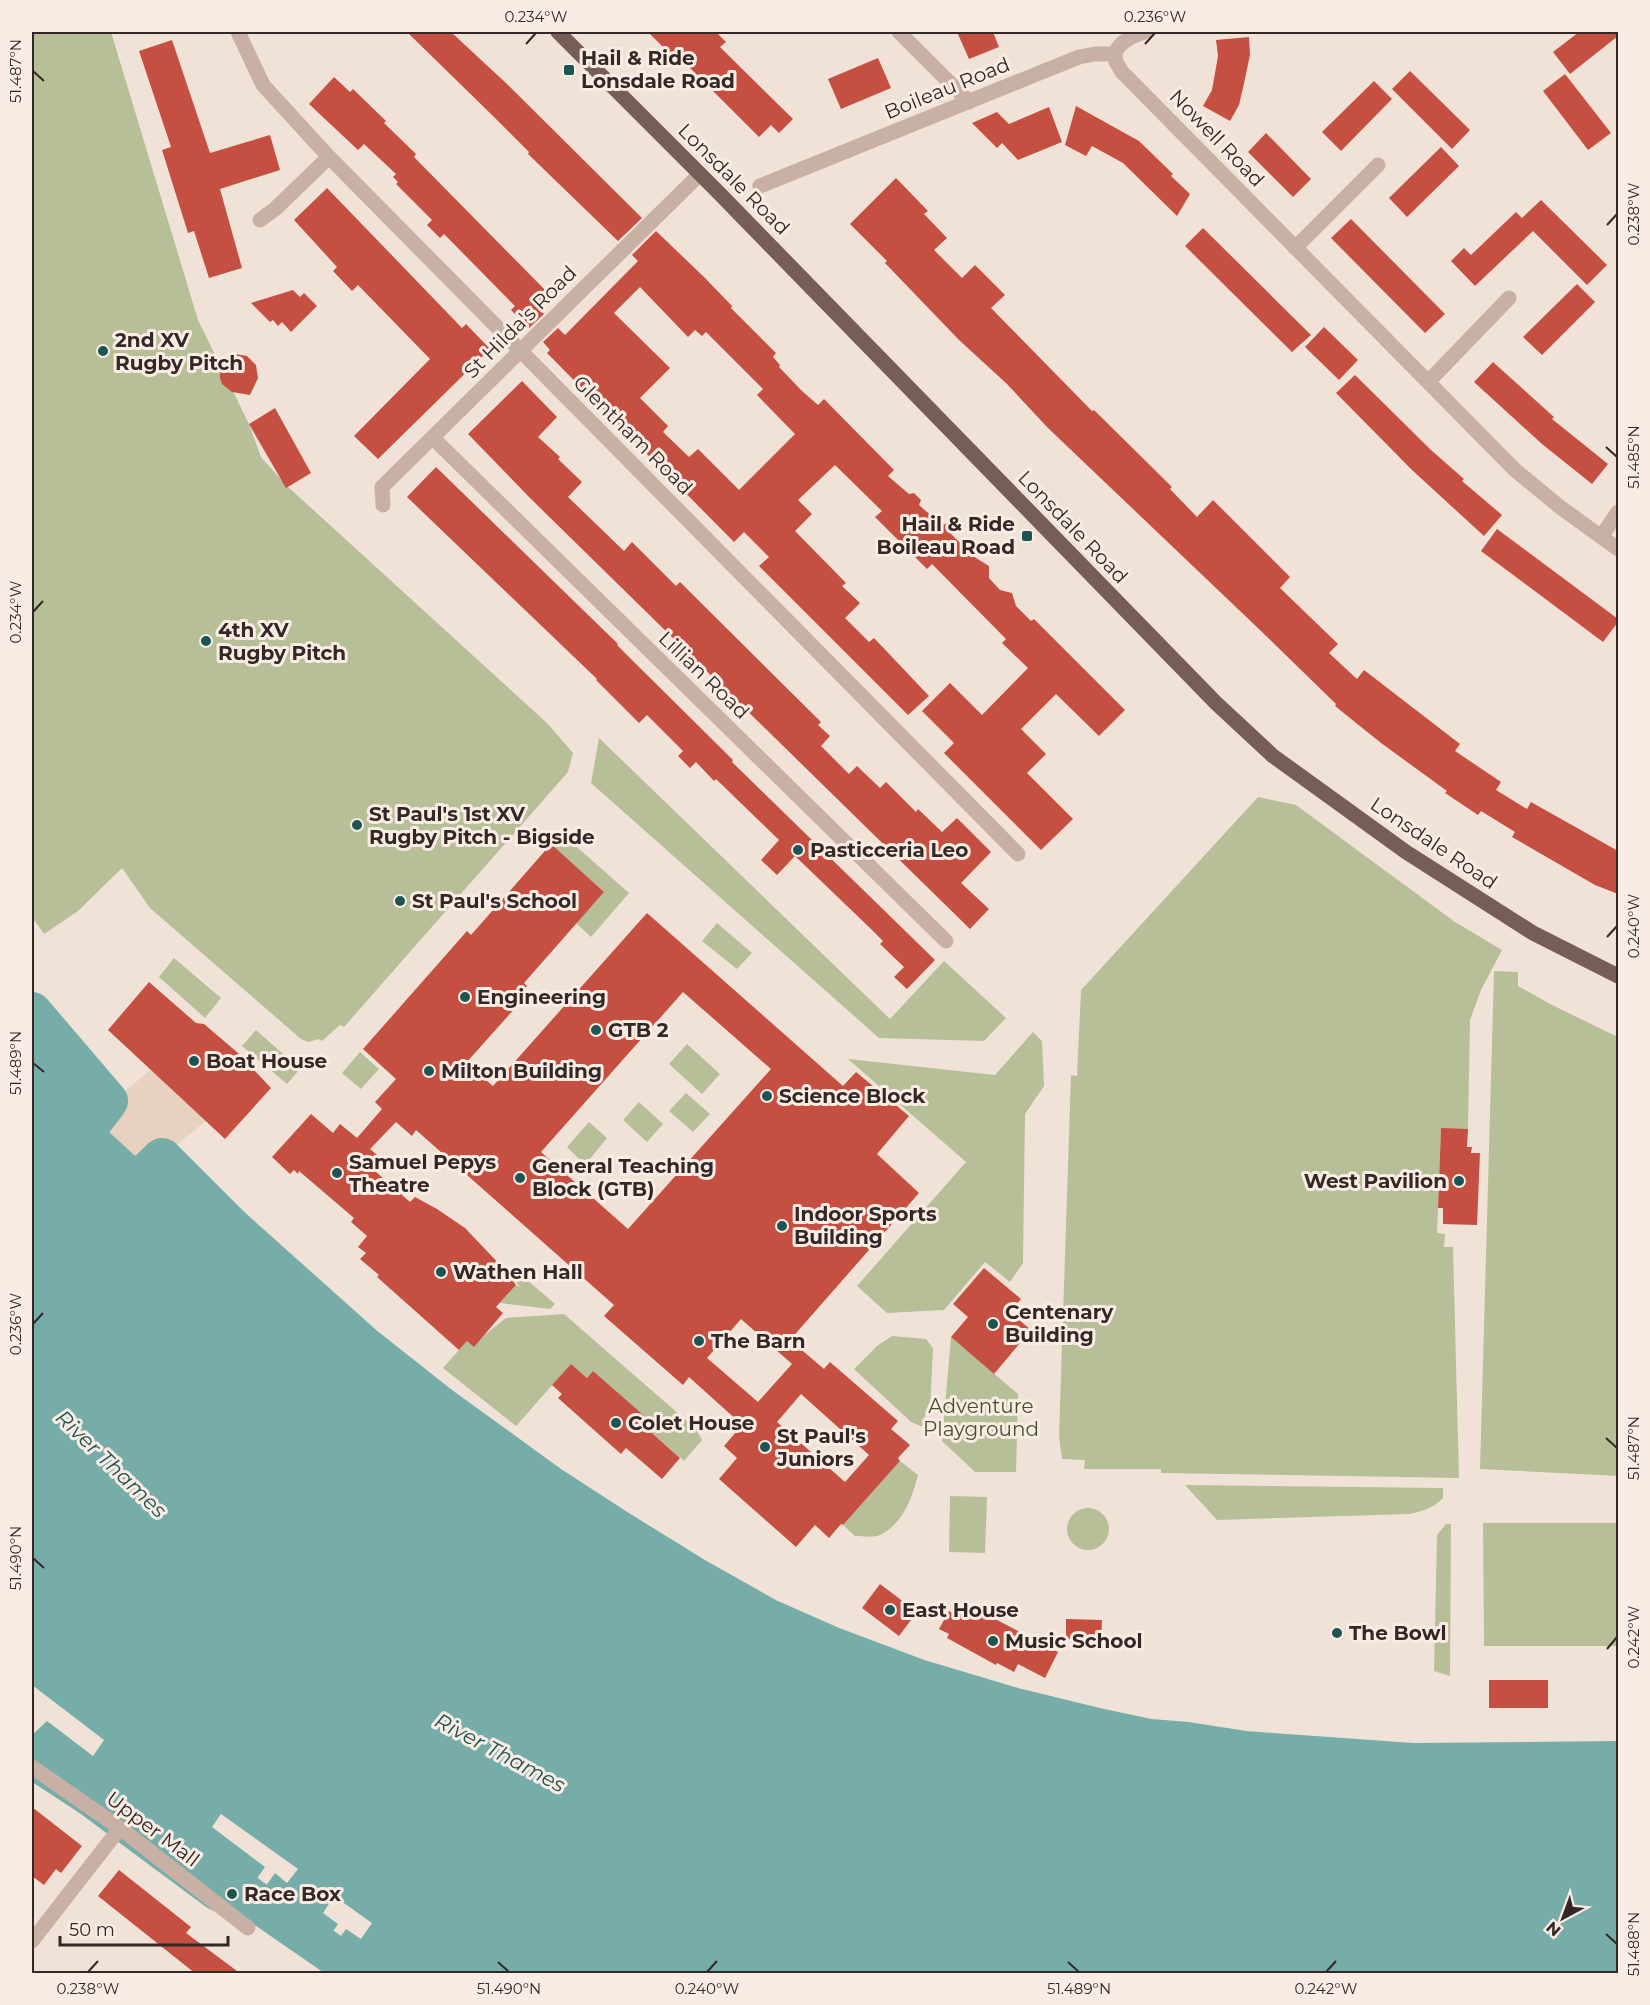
<svg xmlns="http://www.w3.org/2000/svg" width="1650" height="2005" font-family="Montserrat,sans-serif">
  <rect width="100%" height="100%" fill="#f1e2d8"/>
  <!-- green -->
  <path fill="#b7bf98" d="M 32,32 L 111,32 L 198,320 L 249,424 L 261,457 L 286,485 L 548,724 L 573,753 L 568,772 L 344,1027 L 340,1025 L 322,1041 L 319,1039 L 308,1042 L 301,1039 L 150,908 L 122,868 L 78,911 L 44,934 L 32,917 Z
    M 599,738 L 890,1019 L 944,961 L 1006,1018 L 984,1041 L 879,1038 L 591,783 Z
    M 1258,797 L 1296,805 L 1455,922 L 1502,950 L 1481,990 L 1470,1020 L 1468,1129 L 1441,1129 L 1437,1233 L 1445,1234 L 1444,1247 L 1453,1247 L 1459,1478 L 1161,1473 L 1161,1469 L 1084,1469 L 1085,1460 L 1062,1459 L 1059,1436 L 1071,1075 L 1077,1076 L 1081,990 Z
    M 561,833 L 629,893 L 591,937 L 576,923 L 604,892 L 551,845 Z
    M 717,923 L 752,953 L 737,969 L 702,941 Z
    M 174,958 L 221,998 L 205,1018 L 159,977 Z
    M 1494,971 L 1518,972 L 1518,986 L 1552,1005 L 1618,1037 L 1618,1476 L 1480,1469 Z
    M 256,1030 L 300,1069 L 287,1084 L 242,1046 Z
    M 1033,1032 L 1042,1041 L 1044,1086 L 1025,1114 L 1023,1263 L 1010,1282 L 985,1262 L 944,1310 L 887,1313 L 857,1286 L 966,1162 L 848,1059 L 995,1075 Z
    M 687,1044 L 720,1074 L 702,1094 L 669,1064 Z
    M 360,1052 L 379,1069 L 361,1089 L 342,1073 Z
    M 686,1093 L 710,1114 L 693,1132 L 669,1111 Z
    M 639,1102 L 663,1124 L 647,1142 L 623,1120 Z
    M 589,1122 L 607,1138 L 585,1165 L 567,1147 Z
    M 513,1268 L 555,1304 L 550,1309 L 500,1303 L 516,1285 L 520,1287 L 511,1276 Z
    M 564,1314 L 696,1429 L 702,1440 L 684,1461 L 644,1426 L 593,1371 L 587,1378 L 571,1364 L 516,1426 L 443,1368 L 467,1341 L 482,1337 L 506,1318 Z
    M 892,1336 L 926,1339 L 933,1348 L 930,1411 L 925,1415 L 923,1427 L 911,1422 L 854,1369 L 877,1346 Z
    M 951,1337 L 1018,1394 L 1016,1472 L 975,1472 L 942,1441 Z
    M 900,1461 L 918,1475 C 912,1498 903,1524 880,1535 C 874,1538 862,1536 855,1536 L 843,1525 Z
    M 1185,1485 L 1443,1488 L 1443,1498 C 1434,1508 1422,1511 1410,1514 L 1217,1520 Z
    M 950,1496 L 987,1497 L 985,1553 L 949,1552 Z
    M1067 1529a21 21 0 1 1 42 0a21 21 0 1 1-42 0Z
    M 1483,1523 L 1618,1523 L 1618,1646 L 1484,1646 Z
    M 1446,1524 L 1451,1524 L 1450,1676 L 1434,1671 L 1437,1535 Z"/>
  <!-- plaza -->
  <path fill="#e9d1bf" d="M 151,1069 L 206,1121 L 171,1149 L 99,1220 L 95,1118 Z"/>
  <!-- water -->
  <path fill="#77ada9" d="M 32,1012 L 108,1101 L 95,1119 L 146,1166 L 154,1165 L 162,1158 L 230,1226 L 364,1346 L 440,1406 L 549,1485 L 696,1578 L 767,1619 L 833,1647 L 918,1679 L 1008,1706 L 1093,1727 L 1149,1739 L 1187,1742 L 1245,1751 L 1412,1763 L 1618,1761 L 1618,1973 L 361,1973 L 251,1898 L 227,1879 L 218,1891 L 90,1796 L 32,1758 Z"/>
  <!-- pier -->
  <path fill="#f1e2d8" d="M 32,1685 L 104,1740 L 93,1756 L 47,1721 L 32,1735 Z
    M 221,1814 L 298,1869 L 287,1883 L 275,1873 L 255,1901 L 246,1894 L 265,1867 L 212,1827 Z
    M 334,1896 L 372,1923 L 361,1939 L 346,1929 L 329,1953 L 322,1948 L 338,1924 L 323,1913 Z"/>
  <g fill="none" stroke-linecap="round" stroke-linejoin="round">
    <!-- river -->
    <path stroke="#77ada9" stroke-width="40" d="M 32,1012 L 108,1101 L 95,1118 L 59,1155
      M 119,1199 L 162,1158 L 230,1226 L 364,1346 L 440,1406 L 549,1485 L 620,1531 L 696,1578 L 767,1618 L 833,1647 L 918,1679 L 1008,1706 L 1093,1727 L 1150,1739 L 1187,1742 L 1245,1751 L 1412,1763 L 1378,1806
      M 32,1758 L 90,1796 L 218,1891 L 227,1879 L 251,1898 L 361,1974
      M 1395,1785 L 1412,1763 L 1618,1761"/>
  </g>
  <!-- building -->
  <path fill="#c55042" fill-rule="evenodd" d="M 407,32 L 451,32 L 507,84 L 642,218 L 618,241 L 528,154 L 529,152 L 493,116 Z
    M 648,32 L 716,32 L 726,42 L 720,47 L 793,119 L 779,133 L 771,125 L 759,137 L 682,60 L 679,63 Z
    M 957,32 L 993,32 L 999,47 L 969,59 Z
    M 1579,32 L 1618,32 L 1618,36 L 1570,74 L 1553,52 Z
    M 1249,37 L 1250,55 L 1243,88 L 1239,105 L 1230,121 L 1203,106 L 1212,90 L 1218,56 L 1216,40 Z
    M 172,40 L 210,153 L 270,135 L 280,170 L 220,189 L 242,268 L 209,278 L 194,231 L 188,233 L 162,150 L 171,147 L 139,51 Z
    M 878,58 L 891,88 L 841,109 L 828,79 Z
    M 1410,71 L 1470,130 L 1452,149 L 1392,89 Z
    M 1565,74 L 1611,133 L 1588,150 L 1543,91 Z
    M 334,77 L 350,92 L 353,89 L 386,121 L 384,123 L 416,154 L 414,157 L 548,293 L 535,305 L 544,314 L 529,328 L 511,310 L 515,306 L 444,234 L 440,238 L 427,225 L 432,220 L 396,184 L 398,182 L 393,177 L 396,174 L 364,144 L 358,150 L 309,104 Z
    M 1374,81 L 1392,99 L 1341,151 L 1322,132 Z
    M 1076,106 L 1139,141 L 1173,174 L 1171,176 L 1190,194 L 1177,216 L 1123,163 L 1092,146 L 1086,156 L 1065,145 Z
    M 1049,107 L 1062,142 L 1018,160 L 1002,143 L 997,148 L 972,123 L 997,112 L 1009,124 Z
    M 1266,133 L 1311,179 L 1293,197 L 1248,152 Z
    M 1441,147 L 1459,166 L 1407,217 L 1389,198 Z
    M 896,178 L 928,211 L 924,214 L 947,238 L 934,250 L 962,278 L 975,265 L 1005,295 L 991,308 L 1092,411 L 1094,410 L 1172,487 L 1170,489 L 1197,517 L 1213,500 L 1290,577 L 1280,588 L 1338,644 L 1329,653 L 1357,679 L 1364,670 L 1460,744 L 1455,751 L 1501,782 L 1496,790 L 1527,809 L 1531,802 L 1618,851 L 1618,894 L 1595,885 L 1512,837 L 1515,832 L 1481,811 L 1478,815 L 1445,793 L 1447,791 L 1381,743 L 1335,706 L 1336,704 L 1260,630 L 1048,428 L 1007,384 L 959,340 L 885,263 L 887,261 L 850,224 Z
    M 327,188 L 462,328 L 466,324 L 490,349 L 378,459 L 354,436 L 430,359 L 358,285 L 352,291 L 333,271 L 337,267 L 294,220 Z
    M 1541,200 L 1607,265 L 1587,285 L 1533,231 L 1475,286 L 1451,261 L 1464,248 L 1471,255 L 1516,212 L 1522,218 Z
    M 1351,219 L 1445,314 L 1425,333 L 1331,238 Z
    M 1203,228 L 1311,335 L 1292,352 L 1185,246 Z
    M 656,231 L 704,277 L 732,306 L 731,308 L 776,353 L 773,357 L 780,365 L 779,367 L 802,391 L 818,405 L 824,399 L 894,470 L 888,476 L 909,494 L 914,493 L 921,500 L 919,505 L 942,525 L 957,520 L 951,534 L 976,558 L 989,566 L 989,578 L 1000,590 L 1012,593 L 1016,606 L 1031,621 L 1034,619 L 1125,710 L 1099,736 L 1056,694 L 1021,729 L 1046,754 L 1027,773 L 1073,819 L 1041,850 L 944,753 L 954,743 L 922,711 L 950,683 L 982,715 L 1028,668 L 1002,643 L 1006,639 L 932,564 L 927,569 L 875,517 L 882,511 L 835,465 L 798,500 L 812,514 L 795,531 L 846,583 L 842,586 L 860,603 L 845,618 L 869,642 L 874,638 L 929,696 L 908,715 L 759,566 L 769,557 L 744,532 L 734,542 L 547,353 L 550,350 L 543,342 L 558,328 L 565,335 L 638,261 L 632,255 ZM 640,287 L 688,337 L 695,330 L 702,336 L 706,332 L 763,389 L 757,395 L 795,434 L 739,490 L 698,449 L 689,457 L 663,432 L 668,426 L 640,398 L 670,368 L 614,313 Z
    M 1577,284 L 1595,302 L 1542,355 L 1523,337 Z
    M 293,290 L 300,297 L 304,293 L 317,306 L 291,332 L 282,322 L 278,326 L 273,320 L 270,322 L 251,303 Z
    M 1324,327 L 1358,360 L 1339,380 L 1305,347 Z
    M 235,354 L 247,356 L 256,365 L 258,378 L 250,395 L 232,392 L 222,384 L 220,378 L 220,366 L 224,360 Z
    M 1493,362 L 1554,417 L 1552,419 L 1608,464 L 1592,484 L 1542,444 L 1474,382 Z
    M 1355,375 L 1431,450 L 1464,479 L 1462,481 L 1502,515 L 1484,536 L 1412,470 L 1336,393 Z
    M 522,381 L 557,417 L 538,437 L 560,457 L 558,459 L 582,482 L 568,497 L 624,551 L 632,542 L 676,586 L 680,582 L 821,722 L 818,725 L 830,736 L 821,746 L 849,774 L 857,766 L 880,788 L 886,782 L 916,812 L 918,809 L 942,832 L 957,818 L 991,852 L 961,883 L 989,909 L 970,929 L 530,498 L 468,434 Z
    M 275,408 L 311,473 L 286,488 L 249,424 Z
    M 436,467 L 618,644 L 617,645 L 633,661 L 733,760 L 732,762 L 935,960 L 907,989 L 894,977 L 904,967 L 880,944 L 883,941 L 871,929 L 795,856 L 777,875 L 761,860 L 779,840 L 716,779 L 714,781 L 696,762 L 690,768 L 678,756 L 683,751 L 647,715 L 639,723 L 596,680 L 597,679 L 407,497 Z
    M 1497,529 L 1618,619 L 1618,622 L 1603,642 L 1481,551 Z
    M 551,844 L 604,892 L 524,983 L 527,986 L 520,995 L 524,998 L 466,1063 L 493,1086 L 647,913 L 843,1086 L 856,1072 L 909,1116 L 877,1154 L 919,1193 L 790,1340 L 824,1369 L 830,1362 L 898,1421 L 891,1429 L 910,1445 L 898,1458 L 900,1461 L 843,1525 L 841,1524 L 829,1538 L 815,1525 L 796,1547 L 719,1479 L 737,1458 L 724,1446 L 736,1432 L 734,1430 L 740,1423 L 689,1377 L 683,1385 L 604,1316 L 614,1305 L 416,1130 L 412,1136 L 396,1122 L 370,1149 L 384,1161 L 375,1171 L 410,1202 L 415,1197 L 437,1209 L 465,1228 L 504,1269 L 516,1285 L 496,1307 L 503,1313 L 474,1347 L 467,1341 L 459,1350 L 377,1277 L 379,1275 L 360,1259 L 366,1253 L 358,1247 L 367,1236 L 351,1222 L 354,1218 L 299,1171 L 298,1174 L 294,1170 L 290,1174 L 272,1157 L 311,1114 L 333,1133 L 340,1124 L 357,1138 L 382,1109 L 375,1102 L 396,1079 L 363,1049 L 467,931 L 471,935 ZM 683,992 L 771,1069 L 628,1229 L 541,1152 ZM 741,1319 L 792,1364 L 758,1402 L 707,1358 ZM 801,1394 L 869,1455 L 845,1482 L 777,1422 Z
    M 149,982 L 196,1023 L 204,1024 L 238,1053 L 271,1088 L 225,1139 L 108,1030 Z
    M 1441,1128 L 1468,1129 L 1467,1147 L 1472,1147 L 1471,1153 L 1480,1153 L 1477,1225 L 1443,1224 L 1443,1208 L 1438,1208 Z
    M 984,1268 L 1021,1299 L 1010,1312 L 1031,1330 L 994,1374 L 951,1337 L 968,1317 L 953,1304 Z
    M 571,1364 L 587,1378 L 593,1371 L 649,1420 L 644,1426 L 680,1458 L 662,1479 L 626,1448 L 621,1454 L 558,1398 L 562,1394 L 552,1385 Z
    M 880,1584 L 917,1612 L 899,1636 L 862,1608 Z
    M 965,1603 L 1058,1652 L 1045,1678 L 1018,1664 L 1014,1672 L 997,1663 L 996,1665 L 947,1638 L 949,1634 L 939,1629 L 949,1611 L 958,1616 Z
    M 1066,1619 L 1102,1620 L 1101,1640 L 1066,1639 Z
    M 1489,1680 L 1548,1680 L 1548,1708 L 1489,1708 Z
    M 32,1807 L 82,1846 L 61,1873 L 56,1869 L 44,1885 L 32,1876 Z
    M 119,1870 L 191,1927 L 186,1933 L 241,1974 L 196,1974 L 98,1896 Z"/>
  <g fill="none" stroke-linecap="round" stroke-linejoin="round">
    <!-- minor -->
    <path stroke="#c8b0a4" stroke-width="15" d="M 238,32 L 263,85 L 329,157 L 1018,854
      M 899,32 L 969,102
      M 1115,54 L 1116,62 L 1122,72 L 1515,470 L 1560,507 L 1618,549
      M 760,186 L 1079,57 L 1095,54 L 1115,54 C 1119,41 1133,36 1145,32
      M 260,220 L 275,209 L 329,157
      M 1295,248 L 1378,165
      M 1428,382 L 1509,298
      M 433,438 L 946,941
      M 383,505 L 382,487 L 700,174
      M 1601,537 L 1618,512
      M 32,1767 L 120,1828 L 248,1928
      M 32,1941 L 120,1828"/>
    <!-- major -->
    <path stroke="#765d57" stroke-width="15" d="M 558,32 L 718,192 L 1216,703 L 1273,756 L 1406,852 L 1533,933 L 1618,976"/>
  </g>
  <!-- ticks -->
  <path fill="none" stroke="#342826" stroke-width="2" d="M 526,44 L 536,33M 1145,44 L 1155,33M 33,71 L 44,81M 1607,225 L 1617,214M 1606,447 L 1617,457M 33,612 L 43,601M 1607,937 L 1617,926M 33,1063 L 44,1072M 33,1324 L 43,1313M 1606,1438 L 1617,1448M 33,1558 L 44,1568M 1607,1649 L 1617,1637M 1606,1934 L 1617,1944M 498,1962 L 509,1972M 1068,1962 L 1079,1972M 88,1972 L 98,1961M 707,1972 L 717,1961M 1326,1972 L 1336,1961"/>
  <!-- markers -->
  <g fill="#1c5551" stroke="#f9ece4" stroke-width="2">
    <rect x="563" y="64" width="12" height="12" rx="3"/>
    <circle cx="103" cy="351" r="6"/>
    <rect x="1021" y="530" width="12" height="12" rx="3"/>
    <circle cx="206" cy="641" r="6"/>
    <circle cx="357" cy="825" r="6"/>
    <circle cx="798" cy="850" r="6"/>
    <circle cx="400" cy="901" r="6"/>
    <circle cx="465" cy="997" r="6"/>
    <circle cx="596" cy="1030" r="6"/>
    <circle cx="194" cy="1061" r="6"/>
    <circle cx="429" cy="1071" r="6"/>
    <circle cx="767" cy="1096" r="6"/>
    <circle cx="337" cy="1173" r="6"/>
    <circle cx="520" cy="1178" r="6"/>
    <circle cx="1459" cy="1181" r="6"/>
    <circle cx="782" cy="1226" r="6"/>
    <circle cx="441" cy="1272" r="6"/>
    <circle cx="993" cy="1324" r="6"/>
    <circle cx="699" cy="1341" r="6"/>
    <circle cx="616" cy="1423" r="6"/>
    <circle cx="765" cy="1447" r="6"/>
    <circle cx="890" cy="1610" r="6"/>
    <circle cx="1337" cy="1633" r="6"/>
    <circle cx="993" cy="1641" r="6"/>
    <circle cx="232" cy="1894" r="6"/>
  </g>
  <g text-anchor="middle" stroke-width="6" stroke-linejoin="round" paint-order="stroke">
    <!-- poi labels -->
    <g font-size="20" font-weight="bold" fill="#342826" stroke="#f9ece4" text-anchor="start">
      <text x="581" y="65">Hail &amp; Ride<tspan x="581" dy="23">Lonsdale Road</tspan></text>
      <text x="115" y="347">2nd XV<tspan x="115" dy="23">Rugby Pitch</tspan></text>
      <text x="1015" y="531" text-anchor="end">Hail &amp; Ride<tspan x="1015" dy="23">Boileau Road</tspan></text>
      <text x="218" y="637">4th XV<tspan x="218" dy="23">Rugby Pitch</tspan></text>
      <text x="369" y="821">St Paul's 1st XV<tspan x="369" dy="23">Rugby Pitch - Bigside</tspan></text>
      <text x="810" y="857">Pasticceria Leo</text>
      <text x="412" y="908">St Paul's School</text>
      <text x="477" y="1004">Engineering</text>
      <text x="608" y="1037">GTB 2</text>
      <text x="206" y="1068">Boat House</text>
      <text x="441" y="1078">Milton Building</text>
      <text x="779" y="1103">Science Block</text>
      <text x="349" y="1169">Samuel Pepys<tspan x="349" dy="23">Theatre</tspan></text>
      <text x="532" y="1173">General Teaching<tspan x="532" dy="23">Block (GTB)</tspan></text>
      <text x="1447" y="1188" text-anchor="end">West Pavilion</text>
      <text x="794" y="1221">Indoor Sports<tspan x="794" dy="23">Building</tspan></text>
      <text x="453" y="1279">Wathen Hall</text>
      <text x="1005" y="1319">Centenary<tspan x="1005" dy="23">Building</tspan></text>
      <text x="711" y="1348">The Barn</text>
      <text x="628" y="1430">Colet House</text>
      <text x="777" y="1443">St Paul's<tspan x="777" dy="23">Juniors</tspan></text>
      <text x="902" y="1617">East House</text>
      <text x="1349" y="1640">The Bowl</text>
      <text x="1005" y="1648">Music School</text>
      <text x="244" y="1901">Race Box</text>
    </g>
    <!-- street labels -->
    <g font-size="20" fill="#342826" stroke="#f9ece4">
      <text transform="translate(947 88) rotate(-22)" y="7">Boileau Road</text>
      <text transform="translate(1217 138) rotate(46)" y="7">Nowell Road</text>
      <text transform="translate(734 179) rotate(45)" y="7">Lonsdale Road</text>
      <text transform="translate(520 322) rotate(-45)" y="7">St Hilda's Road</text>
      <text transform="translate(633 435) rotate(45)" y="7">Glentham Road</text>
      <text transform="translate(1073 527) rotate(46)" y="7">Lonsdale Road</text>
      <text transform="translate(704 675) rotate(44)" y="7">Lillian Road</text>
      <text transform="translate(1434 843) rotate(34)" y="7">Lonsdale Road</text>
      <text transform="translate(153 1829) rotate(37)" y="7">Upper Mall</text>
    </g>
    <!-- park labels -->
    <g font-size="20" fill="#48522a" stroke="#f9ece4">
      <text x="981" y="1413">Adventure<tspan x="981" dy="23">Playground</tspan></text>
    </g>
    <!-- water labels -->
    <g font-size="21" font-style="italic" fill="#1c5551" stroke="#f9ece4">
      <text transform="translate(111 1464) rotate(44)" y="7">River Thames</text>
      <text transform="translate(500 1753) rotate(28)" y="7">River Thames</text>
    </g>
  </g>
  <!-- border -->
  <rect width="1650" height="2005" fill="none" stroke="#f9ece4" stroke-width="66"/>
  <!-- north arrow -->
  <g transform="translate(1563 1918) rotate(221)" stroke="#f9ece4" stroke-width="4.5" paint-order="stroke">
  <path d="M0-4.5L10 22L0 15L-10 22Z" fill="#342826"/>
  <text y="-9" font-size="16" font-weight="bold" text-anchor="middle" fill="#342826">N</text>
  </g>
  <!-- scale -->
  <path d="M60 1936v9h168v-9" fill="none" stroke="#342826" stroke-width="3"/>
  <text x="69" y="1936" font-size="18" fill="#342826" stroke="#f9ece4" stroke-width="4.5" paint-order="stroke">50 m</text>
  <rect x="33" y="33" width="1584" height="1939" fill="none" stroke="#342826" stroke-width="2"/>
  <g font-size="15" text-anchor="middle" fill="#342826">
    <text x="536" y="22">0.234°W</text>
    <text x="1155" y="22">0.236°W</text>
    <text transform="translate(16 71) rotate(-90)" y="5">51.487°N</text>
    <text transform="translate(1634 214) rotate(-90)" y="5">0.238°W</text>
    <text transform="translate(1634 457) rotate(-90)" y="5">51.485°N</text>
    <text transform="translate(16 612) rotate(-90)" y="5">0.234°W</text>
    <text transform="translate(1634 926) rotate(-90)" y="5">0.240°W</text>
    <text transform="translate(16 1063) rotate(-90)" y="5">51.489°N</text>
    <text transform="translate(16 1324) rotate(-90)" y="5">0.236°W</text>
    <text transform="translate(1634 1448) rotate(-90)" y="5">51.487°N</text>
    <text transform="translate(16 1558) rotate(-90)" y="5">51.490°N</text>
    <text transform="translate(1634 1637) rotate(-90)" y="5">0.242°W</text>
    <text transform="translate(1634 1944) rotate(-90)" y="5">51.488°N</text>
    <text x="88" y="1994">0.238°W</text>
    <text x="509" y="1994">51.490°N</text>
    <text x="707" y="1994">0.240°W</text>
    <text x="1079" y="1994">51.489°N</text>
    <text x="1326" y="1994">0.242°W</text>
  </g>
</svg>
